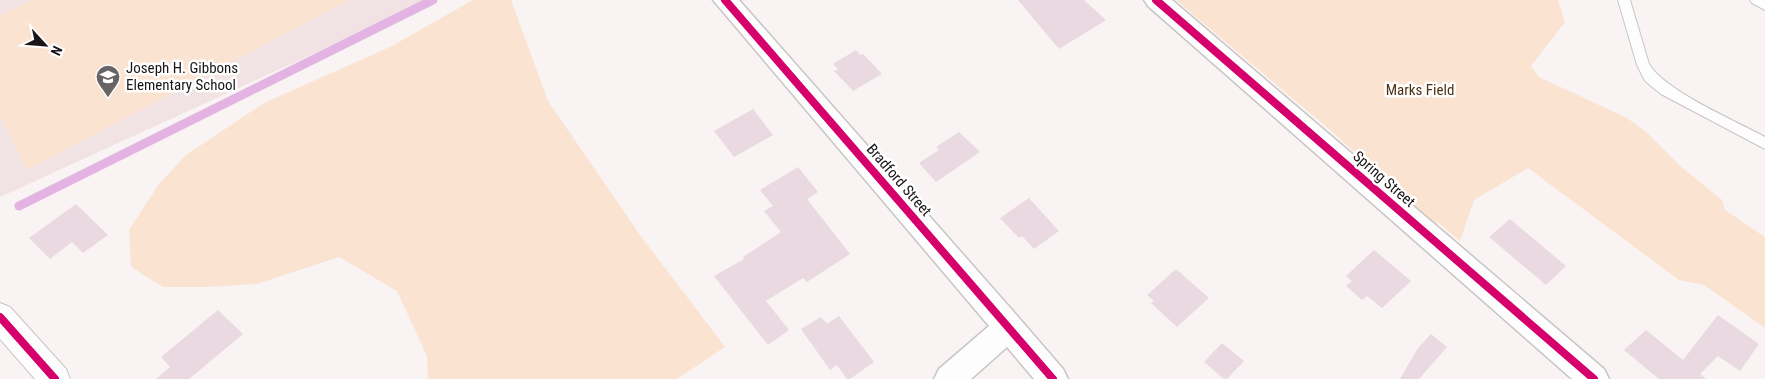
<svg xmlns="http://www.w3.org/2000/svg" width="1765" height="379" font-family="'Roboto Condensed',sans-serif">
  <rect width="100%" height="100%" fill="#f9f3f3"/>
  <!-- built -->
  <path fill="#f1e2e3" d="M 0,0 L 431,0 L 0,197 Z"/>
  <!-- green -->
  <path fill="#fbe3d2" d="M 32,0 L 349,0 L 27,170 L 0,115 L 0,15 Z
    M 473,0 L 511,0 L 548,101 L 640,235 L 725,347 L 677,379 L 428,379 L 427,356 L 397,291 L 339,257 L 257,284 L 205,287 L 163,287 L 131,267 L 129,230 L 159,184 L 186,155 L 264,103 L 390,47 Z
    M 1176,0 L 1558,0 L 1565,22 L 1531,66 L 1539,77 L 1627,118 L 1646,132 L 1680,166 L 1722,200 L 1725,210 L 1765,237 L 1765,328 L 1704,285 L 1679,280 L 1528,168 L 1474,200 L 1460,241 L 1438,222 L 1434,224 L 1329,129 Z"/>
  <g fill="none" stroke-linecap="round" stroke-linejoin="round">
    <!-- stream -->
    <path stroke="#e3b3e4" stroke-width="9" d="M 19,206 L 433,0"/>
  </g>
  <!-- building -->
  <path fill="#ead9e0" d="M 1018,0 L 1084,0 L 1106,20 L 1059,49 Z
    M 856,50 L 860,55 L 863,54 L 882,74 L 853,91 L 834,71 L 838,69 L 833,64 Z
    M 753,109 L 773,135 L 734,157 L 714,131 Z
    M 959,132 L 980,152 L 936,182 L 919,163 L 939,150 L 936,147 Z
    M 798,167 L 818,192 L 807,199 L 850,254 L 807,282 L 803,278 L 766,301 L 789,330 L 768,345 L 714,276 L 744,259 L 743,257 L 781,232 L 764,211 L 773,206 L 760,190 Z
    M 1029,198 L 1059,231 L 1034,249 L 1022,236 L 1019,238 L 1000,218 Z
    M 76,204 L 108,235 L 83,253 L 72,242 L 50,259 L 29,238 Z
    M 1510,219 L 1566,266 L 1546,285 L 1489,237 Z
    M 1374,250 L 1411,281 L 1382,308 L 1367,296 L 1362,300 L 1346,286 L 1352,281 L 1346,276 Z
    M 1176,269 L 1209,298 L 1177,327 L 1151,303 L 1154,301 L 1147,295 Z
    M 218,310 L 243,334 L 189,379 L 156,379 L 170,367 L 161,357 Z
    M 1718,315 L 1759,344 L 1740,371 L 1718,356 L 1700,374 L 1706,379 L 1659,379 L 1624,350 L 1646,330 L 1683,360 Z
    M 839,316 L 874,362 L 850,379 L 847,379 L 837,365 L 830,370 L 801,329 L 821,317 L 827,324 Z
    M 1431,334 L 1447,347 L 1419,379 L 1400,379 L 1418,348 Z
    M 1222,343 L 1244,361 L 1227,379 L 1224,379 L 1204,362 Z"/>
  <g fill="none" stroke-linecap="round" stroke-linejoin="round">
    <defs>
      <path id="lane" d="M 1618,0 L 1630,0 L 1649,64 C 1665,91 1736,121 1765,137 L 1765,149 L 1661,94 L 1645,81 L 1637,65 Z
        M 1750,0 L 1765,0 L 1765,10 L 1752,3 Z"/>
      <path id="street" d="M 713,0 L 739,0 L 1019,318 L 1063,369 L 1068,379 L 1034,379 L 1007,347 L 971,379 L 934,379 L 939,369 L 989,326 Z
        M 1144,0 L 1172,0 L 1604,369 L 1609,379 L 1572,379 L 1148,6 Z"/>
      <path id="secondary" d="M 0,303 L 10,307 L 66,369 L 70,379 L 35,379 L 0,339 Z"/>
    </defs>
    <!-- lane casing -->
    <use href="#lane" stroke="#c9c5c5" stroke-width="2"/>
    <!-- street casing -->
    <use href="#street" stroke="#c9c5c5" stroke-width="3"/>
    <!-- secondary casing -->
    <use href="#secondary" stroke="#c9c5c5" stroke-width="2"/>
    <!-- lane -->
    <use href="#lane" fill="#fefdfd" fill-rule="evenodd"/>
    <!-- street -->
    <use href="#street" fill="#fefdfd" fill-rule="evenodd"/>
    <!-- secondary -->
    <use href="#secondary" fill="#fefdfd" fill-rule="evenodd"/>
    <defs>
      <path id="cycleway" d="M 725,0 L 1053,379
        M 1156,0 L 1594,379
        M 0,317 L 55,379"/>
    </defs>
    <!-- cycleway casing -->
    <use href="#cycleway" stroke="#fff" stroke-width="11"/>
    <!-- cycleway -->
    <use href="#cycleway" stroke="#d6006c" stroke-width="8"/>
  </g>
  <!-- icons -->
  <defs>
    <symbol id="school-pin" viewBox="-11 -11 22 30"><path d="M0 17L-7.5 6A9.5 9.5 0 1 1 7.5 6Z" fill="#686364" stroke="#fff"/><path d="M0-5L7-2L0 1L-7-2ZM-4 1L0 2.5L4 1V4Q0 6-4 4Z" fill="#fff"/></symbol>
  </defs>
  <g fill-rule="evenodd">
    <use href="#school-pin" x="94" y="63" width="28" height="38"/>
  </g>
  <g text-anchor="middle" stroke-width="5" stroke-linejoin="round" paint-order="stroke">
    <!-- poi labels -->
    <g font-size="15" fill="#1a1617" stroke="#fff" text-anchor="start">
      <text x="126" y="73">Joseph H. Gibbons<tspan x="126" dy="17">Elementary School</tspan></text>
    </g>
    <!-- park labels -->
    <g font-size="15" fill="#4f2f13" stroke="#fff">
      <text x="1420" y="95">Marks Field</text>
    </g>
    <!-- street labels -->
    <g font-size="15" fill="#1a1617" stroke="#fff">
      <text transform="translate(1384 179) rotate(41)" y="5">Spring Street</text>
      <text transform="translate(899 180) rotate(49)" y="5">Bradford Street</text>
    </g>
  </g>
  <!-- north arrow -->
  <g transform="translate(45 45) rotate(116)" stroke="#ffffff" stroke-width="4" paint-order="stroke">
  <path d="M0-4L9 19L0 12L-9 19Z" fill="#1a1617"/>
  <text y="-8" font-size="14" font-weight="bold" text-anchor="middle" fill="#1a1617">N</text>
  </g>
</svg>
